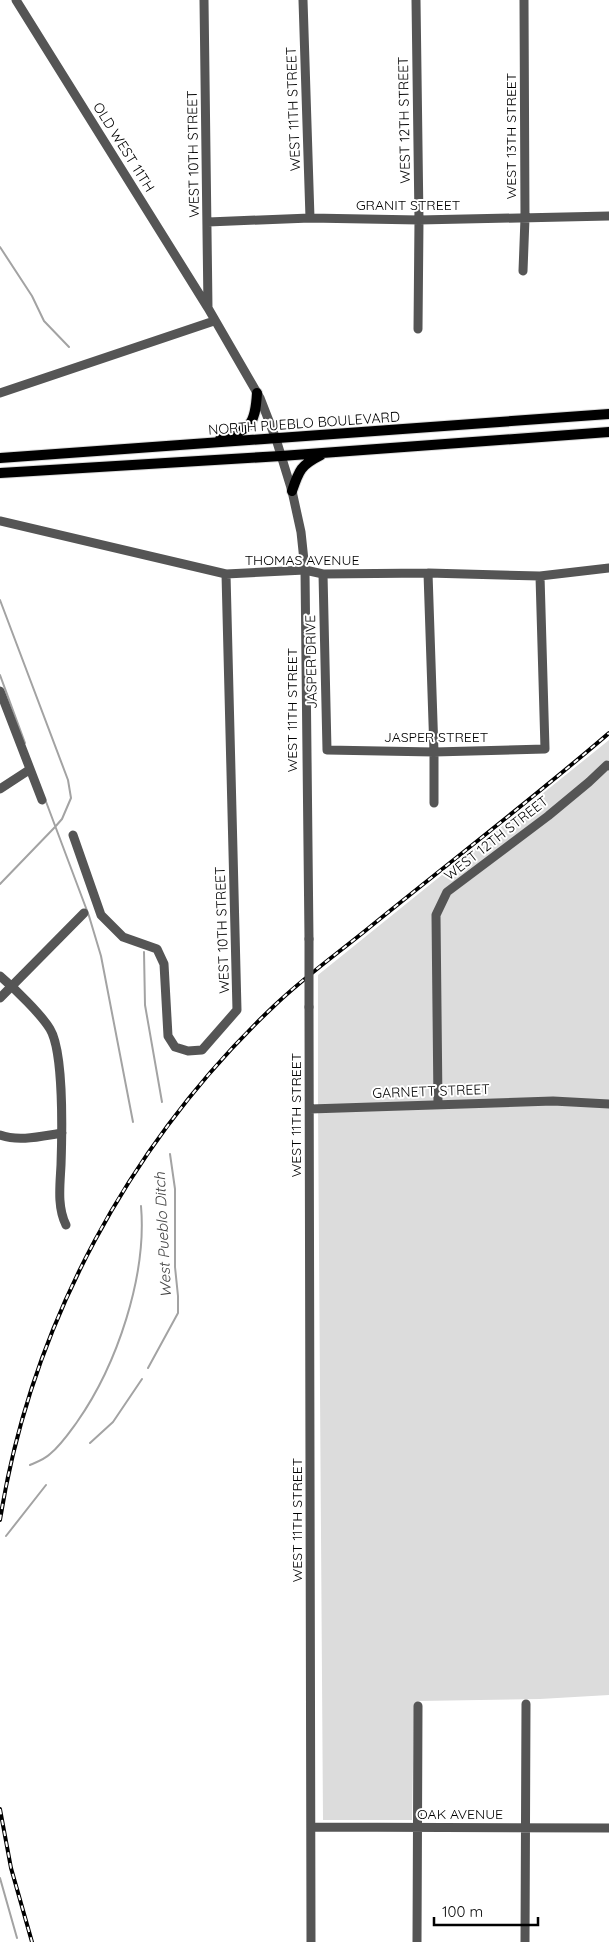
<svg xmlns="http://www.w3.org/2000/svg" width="609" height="1942" font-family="Quicksand,sans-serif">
  <rect width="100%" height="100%" fill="#fff"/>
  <!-- green -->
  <path fill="#dcdcdc" d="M 609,740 L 609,1695 L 540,1699 L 419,1701 L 414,1706 L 412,1820 L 323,1820 L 318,1105 L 318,975 Z"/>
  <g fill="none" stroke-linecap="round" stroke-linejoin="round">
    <!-- stream -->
    <path stroke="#a3a3a3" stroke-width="2" d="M 0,247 L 32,296 L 44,321 L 69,347
      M 0,600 L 68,780 L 71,798 L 62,819 L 55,827 L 0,884
      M 0,675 L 25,743
      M 45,799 L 89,916 L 101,956 L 133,1122
      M 144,952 L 145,1005 L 162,1102
      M 148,1368 L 178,1313 L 178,1296 L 175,1267 L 175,1189 L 170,1154
      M 90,1443 L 113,1422 L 142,1379
      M 30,1465 C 37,1462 45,1459 50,1454 C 61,1445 69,1433 77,1422 C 117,1365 147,1276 141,1206
      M 6,1536 L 46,1485
      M 0,1878 L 17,1938"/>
    <defs>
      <path id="major" d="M 220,439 C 250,428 255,427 257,393
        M 0,458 L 609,414
        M 0,473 L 281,456 L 609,432
        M 292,491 C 299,470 301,465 321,455"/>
    </defs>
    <!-- major casing -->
    <use href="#major" stroke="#dbdbdb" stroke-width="12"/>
    <!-- minor -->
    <path stroke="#555" stroke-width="9" d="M 16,0 L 208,308 L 260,398 L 276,439 L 292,491 L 301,532 L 305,570 L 309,939
      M 204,0 L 208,308
      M 303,0 L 310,218
      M 416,0 L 419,220 L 418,329
      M 208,222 L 310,218 L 419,220 L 609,216
      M 523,271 L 525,218 L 524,0
      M 0,393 L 214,321
      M 0,521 L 226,574 L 305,570 L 323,574 L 428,573 L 540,576 L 609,568
      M 428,573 L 434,752 L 434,803
      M 323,574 L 327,750 L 434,752 L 545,749 L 540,576
      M 0,691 L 42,800
      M 0,789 L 29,770
      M 73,835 L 101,915 L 123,937 L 157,949 L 164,964 L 168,1036 L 175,1047 L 188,1051 L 202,1050 L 237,1010 L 226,574
      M 0,976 C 14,988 41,1014 50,1029 C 64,1052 62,1136 61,1165 C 60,1185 57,1207 66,1225
      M 0,998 L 84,913
      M 309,1007 L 311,1942
      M 438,1104 L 436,915 L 447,892 L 548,816 L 589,782 L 607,765 L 609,766
      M 310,1109 L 553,1101 L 609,1104
      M 0,1135 C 19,1142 42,1136 62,1133
      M 311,1827 L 609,1828
      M 417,1942 L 418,1706
      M 525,1942 L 526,1704"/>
    <!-- major -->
    <use href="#major" stroke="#000" stroke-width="10"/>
    <defs>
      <path id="rail" d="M 0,1520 C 31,1325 130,1142 274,1006 C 302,979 334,956 365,931 C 446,865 530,801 609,733
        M 0,1809 L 11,1868 L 32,1942"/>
    </defs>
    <!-- rail casing -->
    <use href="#rail" stroke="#000" stroke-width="4"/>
    <!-- rail -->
    <use href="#rail" stroke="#fff" stroke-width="2" stroke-dasharray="5.5" stroke-linecap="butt"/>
    <!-- minor-bridge -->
    <path stroke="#555" stroke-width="9" d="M 309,939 L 309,1007"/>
  </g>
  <g text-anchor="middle" stroke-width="4" stroke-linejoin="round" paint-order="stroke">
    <!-- street labels -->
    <g font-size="14" fill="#000" stroke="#fff">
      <text transform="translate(293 109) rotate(-92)" y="5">WEST 11TH STREET</text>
      <text transform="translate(404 120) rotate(-91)" y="5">WEST 12TH STREET</text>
      <text transform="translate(511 136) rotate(-90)" y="5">WEST 13TH STREET</text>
      <text transform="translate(124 147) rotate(58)" y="5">OLD WEST 11TH</text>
      <text transform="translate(193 154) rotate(-91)" y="5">WEST 10TH STREET</text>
      <text x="408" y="210">GRANIT STREET</text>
      <text transform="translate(304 423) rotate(-4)" y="5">NORTH PUEBLO BOULEVARD</text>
      <text x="302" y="565">THOMAS AVENUE</text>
      <text transform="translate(311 662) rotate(-91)" y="5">JASPER DRIVE</text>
      <text transform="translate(292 710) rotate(-90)" y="5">WEST 11TH STREET</text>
      <text x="436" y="742">JASPER STREET</text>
      <text transform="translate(496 838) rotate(-38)" y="5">WEST 12TH STREET</text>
      <text transform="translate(222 930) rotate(-92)" y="5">WEST 10TH STREET</text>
      <text transform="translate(431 1091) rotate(-2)" y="5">GARNETT STREET</text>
      <text transform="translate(296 1115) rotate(-90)" y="5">WEST 11TH STREET</text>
      <text transform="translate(297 1520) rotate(-90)" y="5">WEST 11TH STREET</text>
      <text x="460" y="1819">OAK AVENUE</text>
    </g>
    <!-- water labels -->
    <g font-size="15" font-style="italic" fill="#444" stroke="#fff">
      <text transform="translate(163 1235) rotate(-93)" y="5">West Pueblo Ditch</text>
    </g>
  </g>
  <!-- scale -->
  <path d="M434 1917v8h104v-8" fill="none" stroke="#000000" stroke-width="2.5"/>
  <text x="442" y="1917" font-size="15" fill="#000000" stroke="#ffffff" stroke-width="4" paint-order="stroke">100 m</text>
</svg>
